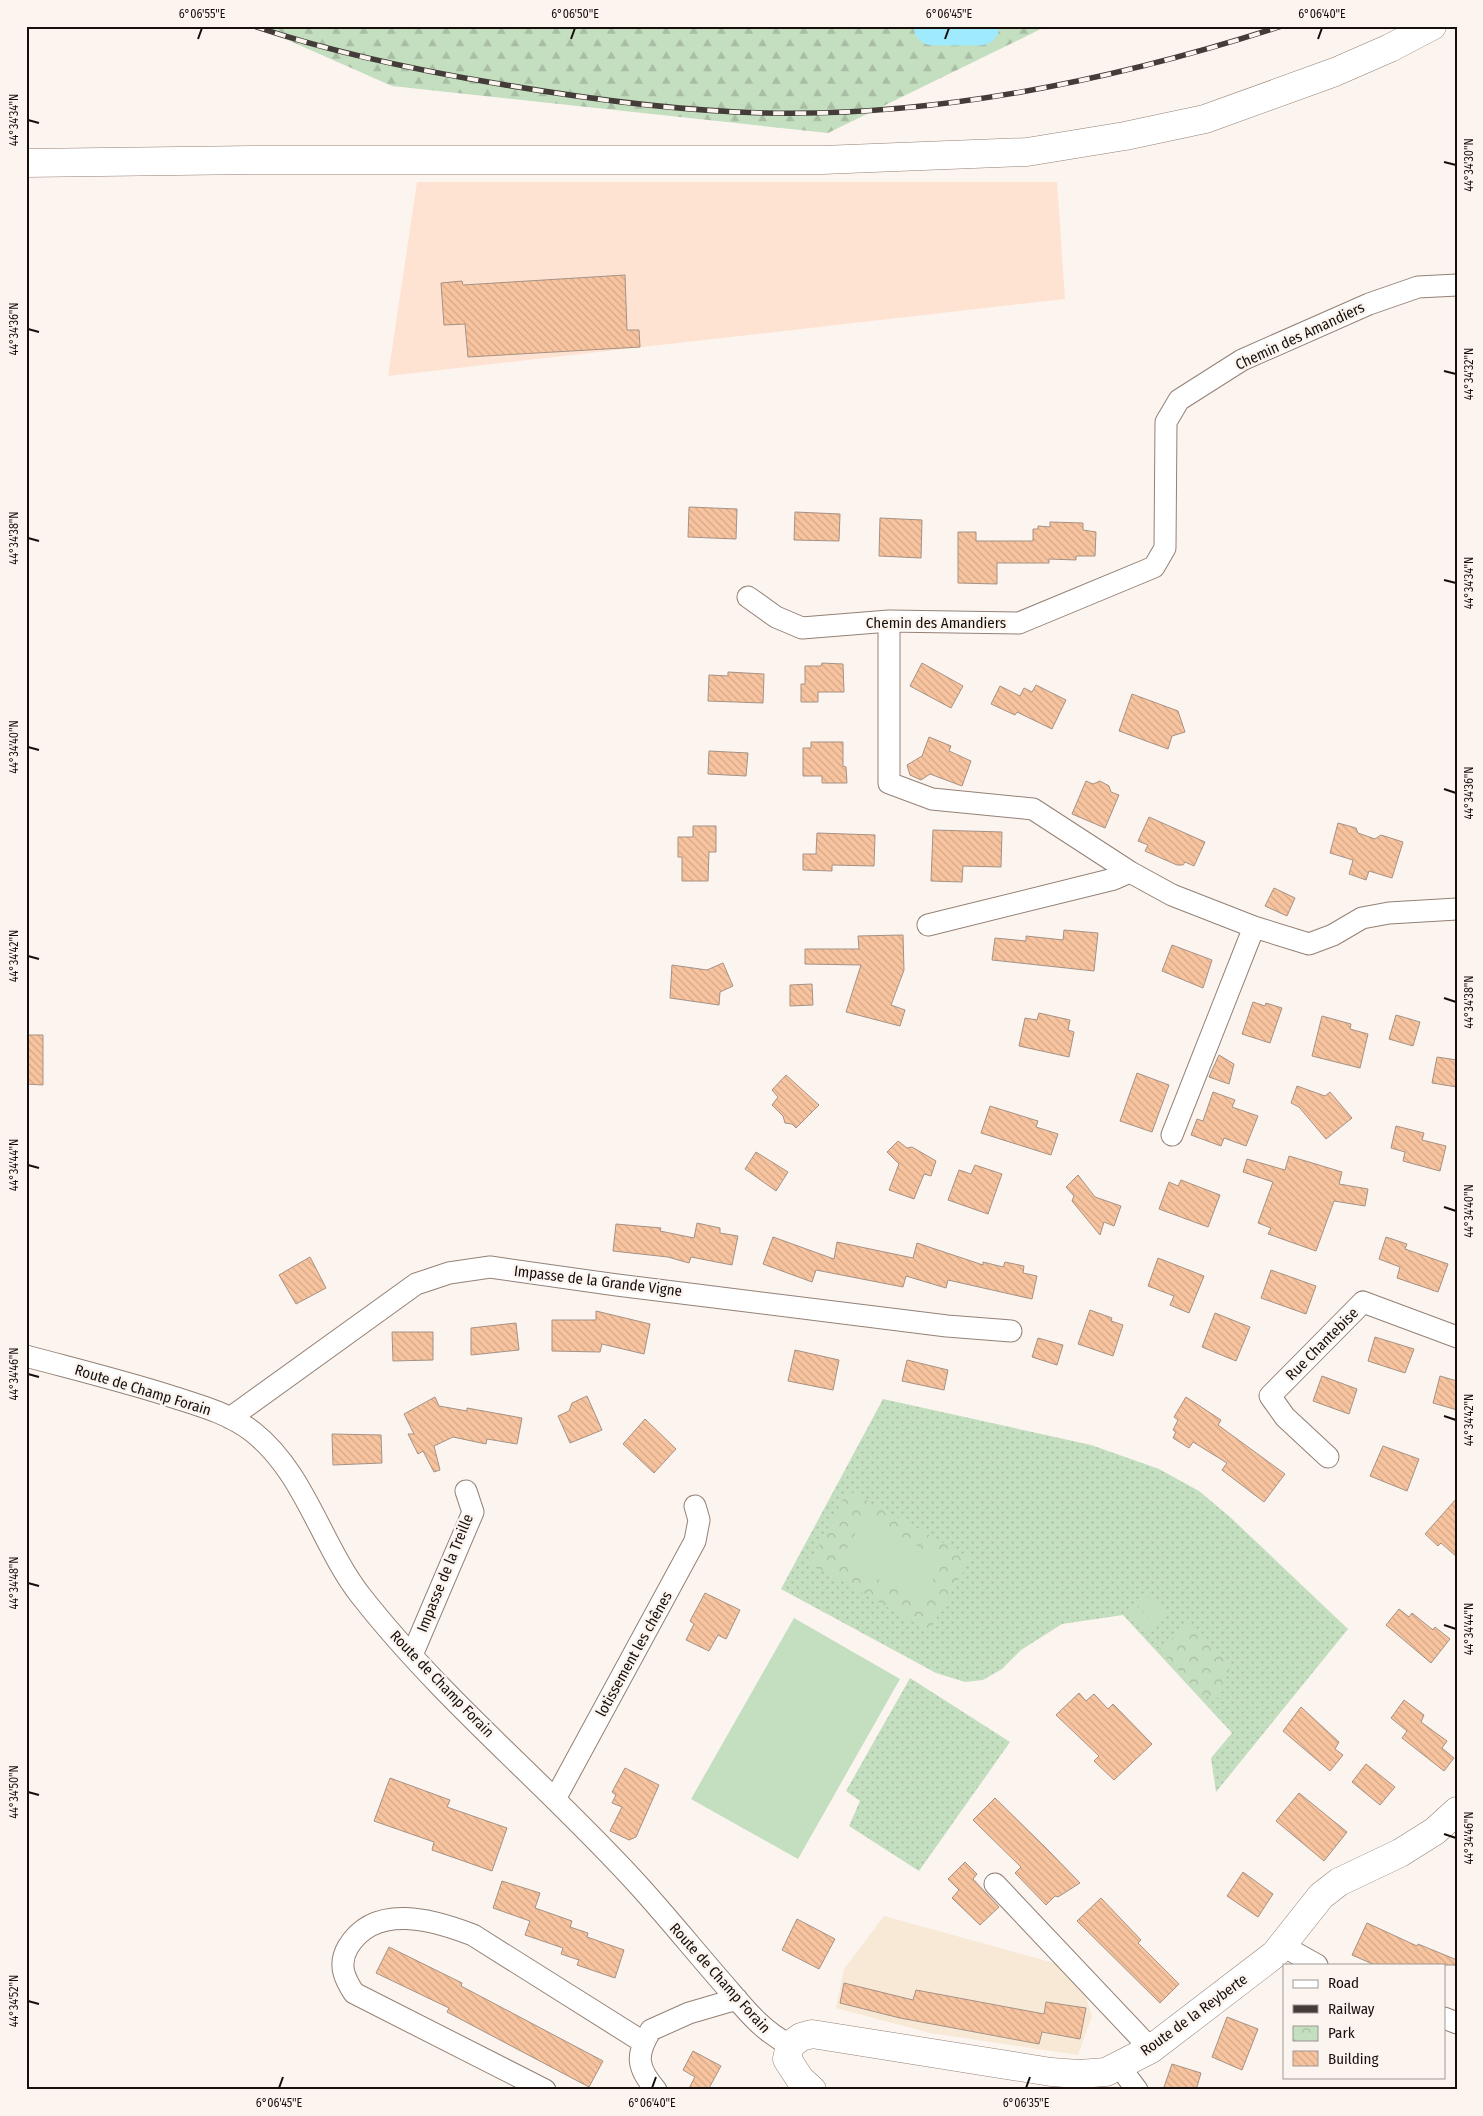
<svg xmlns="http://www.w3.org/2000/svg" width="1483" height="2116" font-family="'Fira Sans Condensed',sans-serif">
  <defs>
    <pattern id="grass-dots" width="8" height="8" patternUnits="userSpaceOnUse" patternTransform="scale(1.25)"><rect width="8" height="8" fill="#c4dec0"/><path d="M2 2h.1M6 6h.1" fill="none" stroke="#a8bda4" stroke-width="1.8" stroke-linecap="round"/></pattern>
    <pattern id="forest-firs" width="22" height="20" patternUnits="userSpaceOnUse" patternTransform="scale(1.25)"><rect width="22" height="20" fill="#c4dec0"/><path d="M5 1l3.5 6h-7zM16 11l3.5 6h-7z" fill="#a8bda4"/></pattern>
    <pattern id="park-crowns" width="20" height="18" patternUnits="userSpaceOnUse" patternTransform="scale(1.25)"><rect width="20" height="18" fill="#c4dec0"/><path d="M2 6a3 3 0 1 1 6 0M12 15a3 3 0 1 1 6 0" fill="none" stroke="#a8bda4"/></pattern>
    <pattern id="building-back-hatch" width="6" height="6" patternUnits="userSpaceOnUse" patternTransform="scale(1.25)"><rect width="6" height="6" fill="#f8c49f"/><path d="M-1 5l2 2M0 0l6 6M5-1l2 2" fill="none" stroke="#d4a788"/></pattern>
  </defs>
  <rect width="100%" height="100%" fill="#fcf4ef"/>
  <!-- built -->
  <path fill="#ffe3d2" d="M 417,182 L 1057,182 L 1065,299 L 388,376 Z"/>
  <!-- education -->
  <path fill="#f8e9d6" d="M 884,1916 L 1058,1964 L 1083,1988 L 1092,2016 L 1078,2055 L 930,2033 L 836,2008 L 844,1969 Z"/>
  <!-- grass -->
  <path fill="url(#grass-dots)" d="M 883,1399 L 1091,1445 L 1159,1469 L 1199,1491 L 1230,1517 L 1348,1629 L 1216,1792 L 1211,1758 L 1232,1733 L 1123,1615 L 1062,1624 L 1021,1650 L 1002,1669 L 983,1680 L 965,1682 L 936,1673 L 781,1589 Z
    M 910,1678 L 1010,1742 L 919,1871 L 849,1826 L 860,1801 L 846,1791 Z"/>
  <!-- forest -->
  <path fill="url(#forest-firs)" d="M 256,26 L 1047,26 L 828,133 L 392,86 Z"/>
  <!-- park -->
  <path fill="url(#park-crowns)" d="M 848,1490 L 971,1558 L 929,1631 L 810,1563 Z
    M 1191,1623 L 1231,1665 L 1219,1698 L 1201,1695 L 1159,1649 Z"/>
  <!-- pitch -->
  <path fill="#c4dec0" d="M 869,1519 L 939,1558 L 941,1565 L 923,1597 L 915,1600 L 846,1561 L 844,1554 L 862,1521 Z
    M 1144,1593 L 1168,1615 L 1158,1625 L 1135,1603 Z
    M 1134,1604 L 1158,1626 L 1149,1635 L 1125,1613 Z
    M 794,1618 L 900,1679 L 798,1859 L 691,1799 Z"/>
  <g fill="none" stroke-linecap="round" stroke-linejoin="round">
    <!-- river -->
    <path stroke="#9feafc" stroke-width="39" d="M 933,26 L 980,26"/>
  </g>
  <!-- building -->
  <path fill="url(#building-back-hatch)" stroke="#a59285" d="M 625,275 L 627,330 L 639,330 L 640,347 L 468,357 L 465,324 L 444,325 L 441,283 L 462,281 L 463,285 Z
    M 689,507 L 737,509 L 736,539 L 688,537 Z
    M 795,512 L 840,514 L 839,541 L 794,540 Z
    M 880,518 L 922,520 L 921,558 L 879,556 Z
    M 1050,522 L 1083,523 L 1083,530 L 1096,532 L 1095,556 L 1076,556 L 1076,560 L 1049,559 L 1049,563 L 997,563 L 997,584 L 958,583 L 958,532 L 976,532 L 976,541 L 1033,541 L 1033,529 L 1038,529 L 1038,526 L 1050,527 Z
    M 822,663 L 843,664 L 844,692 L 818,692 L 818,702 L 801,702 L 801,684 L 805,684 L 805,666 L 821,666 Z
    M 922,663 L 963,686 L 951,708 L 910,686 Z
    M 728,672 L 764,674 L 763,703 L 708,701 L 709,675 L 728,676 Z
    M 1036,685 L 1066,700 L 1052,729 L 1017,712 L 1015,715 L 991,704 L 1000,686 L 1020,696 L 1024,688 L 1032,692 Z
    M 1132,694 L 1178,711 L 1185,732 L 1172,736 L 1168,749 L 1119,731 Z
    M 929,737 L 951,746 L 949,751 L 971,761 L 962,786 L 930,774 L 921,780 L 910,775 L 907,765 L 922,756 Z
    M 811,742 L 843,742 L 843,766 L 846,767 L 847,783 L 822,783 L 822,776 L 803,776 L 803,748 L 811,748 Z
    M 709,751 L 748,753 L 746,776 L 708,774 Z
    M 1086,781 L 1093,784 L 1100,781 L 1109,786 L 1111,792 L 1119,795 L 1105,828 L 1072,814 Z
    M 1149,817 L 1205,842 L 1194,866 L 1185,862 L 1183,865 L 1177,865 L 1145,851 L 1148,845 L 1138,841 Z
    M 1338,823 L 1356,828 L 1358,833 L 1375,839 L 1381,835 L 1403,842 L 1392,878 L 1369,871 L 1366,880 L 1349,874 L 1353,860 L 1330,853 Z
    M 693,826 L 716,826 L 716,852 L 709,852 L 708,881 L 682,881 L 682,857 L 678,857 L 678,837 L 693,837 Z
    M 933,830 L 1002,832 L 1001,867 L 963,866 L 962,882 L 931,881 Z
    M 817,833 L 875,835 L 874,866 L 832,865 L 832,871 L 803,870 L 803,854 L 816,854 Z
    M 1274,888 L 1295,898 L 1287,916 L 1265,906 Z
    M 1064,930 L 1098,933 L 1094,971 L 992,960 L 995,938 L 1026,941 L 1026,936 L 1063,940 Z
    M 903,935 L 904,970 L 891,1005 L 905,1010 L 900,1026 L 846,1012 L 861,965 L 805,964 L 805,949 L 859,949 L 858,936 Z
    M 1172,945 L 1212,960 L 1203,988 L 1162,971 Z
    M 723,963 L 733,986 L 720,992 L 719,1005 L 670,998 L 672,965 L 707,970 Z
    M 812,984 L 813,1005 L 790,1006 L 790,985 Z
    M 1253,1002 L 1265,1006 L 1266,1003 L 1282,1008 L 1270,1043 L 1242,1034 Z
    M 1039,1013 L 1070,1020 L 1068,1030 L 1074,1032 L 1069,1057 L 1019,1046 L 1025,1018 L 1037,1020 Z
    M 1396,1015 L 1420,1022 L 1413,1046 L 1389,1039 Z
    M 1322,1016 L 1351,1024 L 1350,1029 L 1368,1034 L 1360,1068 L 1312,1056 Z
    M 26,1035 L 43,1035 L 43,1085 L 26,1084 Z
    M 1219,1055 L 1234,1064 L 1229,1084 L 1209,1077 Z
    M 1437,1057 L 1457,1060 L 1457,1087 L 1432,1083 Z
    M 1137,1073 L 1169,1085 L 1152,1132 L 1120,1121 Z
    M 786,1075 L 819,1105 L 796,1128 L 792,1124 L 785,1123 L 783,1116 L 772,1105 L 778,1097 L 772,1090 Z
    M 1297,1086 L 1325,1096 L 1330,1092 L 1352,1118 L 1326,1139 L 1299,1107 L 1291,1103 Z
    M 1213,1092 L 1235,1100 L 1232,1107 L 1258,1116 L 1246,1146 L 1224,1138 L 1221,1146 L 1191,1135 L 1197,1119 L 1203,1121 Z
    M 990,1106 L 1038,1121 L 1036,1127 L 1058,1134 L 1051,1155 L 981,1133 Z
    M 1396,1126 L 1424,1133 L 1422,1140 L 1446,1146 L 1440,1171 L 1403,1161 L 1405,1152 L 1391,1148 Z
    M 898,1141 L 907,1148 L 912,1147 L 936,1161 L 931,1176 L 924,1174 L 914,1199 L 889,1190 L 899,1164 L 887,1152 Z
    M 756,1152 L 788,1172 L 776,1191 L 745,1169 Z
    M 1289,1156 L 1342,1172 L 1339,1184 L 1368,1189 L 1365,1206 L 1334,1201 L 1316,1251 L 1268,1234 L 1271,1228 L 1258,1223 L 1273,1182 L 1243,1172 L 1247,1159 L 1285,1170 Z
    M 975,1165 L 1002,1174 L 988,1214 L 948,1200 L 959,1170 L 971,1174 Z
    M 1078,1175 L 1095,1197 L 1121,1206 L 1114,1226 L 1104,1222 L 1100,1235 L 1072,1201 L 1074,1196 L 1066,1187 Z
    M 1181,1180 L 1220,1195 L 1208,1227 L 1159,1209 L 1169,1182 L 1178,1186 Z
    M 697,1223 L 720,1228 L 720,1233 L 738,1236 L 732,1265 L 691,1257 L 689,1263 L 668,1257 L 613,1251 L 616,1224 L 661,1228 L 660,1231 L 694,1238 Z
    M 773,1237 L 834,1259 L 837,1242 L 913,1258 L 917,1243 L 983,1265 L 983,1262 L 1003,1267 L 1005,1262 L 1024,1266 L 1023,1273 L 1037,1276 L 1032,1299 L 948,1280 L 946,1288 L 906,1276 L 903,1287 L 816,1270 L 812,1282 L 763,1264 Z
    M 1386,1237 L 1407,1244 L 1405,1249 L 1448,1264 L 1438,1292 L 1397,1278 L 1400,1267 L 1379,1259 Z
    M 310,1257 L 326,1288 L 296,1304 L 279,1275 Z
    M 1158,1258 L 1204,1276 L 1189,1313 L 1170,1305 L 1174,1296 L 1148,1286 Z
    M 1271,1270 L 1316,1286 L 1306,1314 L 1261,1298 Z
    M 1090,1310 L 1112,1318 L 1111,1321 L 1123,1325 L 1113,1356 L 1078,1344 Z
    M 596,1311 L 650,1324 L 644,1354 L 602,1344 L 600,1352 L 552,1351 L 552,1320 L 596,1320 Z
    M 1215,1313 L 1250,1327 L 1236,1361 L 1202,1347 Z
    M 516,1323 L 519,1350 L 471,1355 L 471,1328 Z
    M 392,1332 L 433,1332 L 433,1360 L 393,1361 Z
    M 1375,1337 L 1414,1349 L 1405,1373 L 1368,1361 Z
    M 1038,1338 L 1063,1345 L 1057,1365 L 1032,1357 Z
    M 795,1350 L 839,1360 L 833,1390 L 788,1381 Z
    M 907,1360 L 948,1370 L 944,1390 L 902,1381 Z
    M 1322,1376 L 1357,1389 L 1349,1414 L 1313,1401 Z
    M 1440,1376 L 1457,1381 L 1457,1410 L 1433,1403 Z
    M 587,1396 L 602,1430 L 570,1443 L 558,1416 L 569,1411 L 572,1403 Z
    M 435,1397 L 439,1406 L 467,1411 L 467,1408 L 522,1418 L 517,1444 L 487,1439 L 486,1444 L 453,1437 L 434,1446 L 440,1470 L 434,1472 L 423,1451 L 418,1454 L 408,1434 L 414,1434 L 404,1414 Z
    M 1186,1397 L 1221,1420 L 1218,1425 L 1285,1474 L 1264,1502 L 1222,1470 L 1227,1463 L 1193,1442 L 1189,1448 L 1173,1438 L 1176,1432 L 1173,1430 L 1178,1420 L 1174,1417 Z
    M 645,1419 L 676,1449 L 654,1473 L 623,1444 Z
    M 332,1434 L 381,1435 L 382,1463 L 333,1465 Z
    M 1383,1446 L 1419,1459 L 1407,1491 L 1370,1476 Z
    M 1457,1498 L 1457,1557 L 1441,1543 L 1438,1546 L 1425,1534 Z
    M 705,1593 L 740,1610 L 726,1639 L 718,1635 L 709,1651 L 686,1640 L 694,1624 L 690,1621 Z
    M 1399,1609 L 1409,1617 L 1412,1613 L 1433,1630 L 1435,1627 L 1450,1639 L 1431,1663 L 1386,1625 Z
    M 1079,1693 L 1086,1701 L 1094,1694 L 1108,1709 L 1113,1704 L 1152,1744 L 1114,1780 L 1094,1761 L 1099,1756 L 1056,1715 Z
    M 1404,1700 L 1424,1715 L 1421,1722 L 1447,1741 L 1442,1748 L 1454,1758 L 1444,1771 L 1402,1738 L 1407,1731 L 1391,1718 Z
    M 1301,1707 L 1339,1742 L 1335,1749 L 1343,1755 L 1330,1771 L 1283,1731 Z
    M 1366,1764 L 1395,1787 L 1380,1805 L 1352,1782 Z
    M 625,1768 L 659,1785 L 636,1837 L 629,1840 L 610,1831 L 622,1807 L 612,1803 L 616,1795 L 612,1792 Z
    M 390,1778 L 450,1800 L 447,1807 L 507,1828 L 492,1871 L 432,1850 L 434,1842 L 374,1821 Z
    M 1299,1793 L 1347,1832 L 1324,1861 L 1276,1821 Z
    M 995,1798 L 1047,1849 L 1080,1883 L 1058,1897 L 1055,1896 L 1046,1905 L 1015,1873 L 1021,1867 L 973,1820 Z
    M 965,1862 L 977,1874 L 973,1879 L 999,1907 L 980,1925 L 952,1898 L 959,1890 L 948,1879 Z
    M 1243,1872 L 1273,1894 L 1258,1917 L 1227,1896 Z
    M 502,1881 L 540,1893 L 535,1908 L 572,1921 L 570,1927 L 588,1933 L 587,1937 L 624,1950 L 615,1978 L 577,1965 L 579,1960 L 561,1954 L 563,1948 L 525,1935 L 530,1921 L 493,1908 Z
    M 1101,1898 L 1141,1940 L 1138,1943 L 1179,1984 L 1160,2003 L 1077,1921 Z
    M 797,1919 L 835,1939 L 819,1969 L 782,1950 Z
    M 1367,1923 L 1417,1946 L 1418,1944 L 1457,1960 L 1457,1965 L 1375,1965 L 1352,1955 Z
    M 389,1947 L 462,1983 L 461,1986 L 603,2061 L 589,2087 L 447,2012 L 449,2008 L 376,1973 Z
    M 844,1983 L 913,2000 L 916,1990 L 1044,2014 L 1046,2002 L 1086,2008 L 1080,2039 L 1042,2032 L 1039,2044 L 900,2018 L 840,2003 Z
    M 1227,2017 L 1258,2029 L 1242,2070 L 1212,2057 Z
    M 693,2051 L 721,2066 L 708,2090 L 688,2090 L 695,2077 L 683,2070 Z
    M 1172,2064 L 1201,2073 L 1196,2090 L 1163,2090 Z"/>
  <g fill="none" stroke-linecap="round" stroke-linejoin="round">
    <defs>
      <path id="street" d="M 748,597 L 776,617 L 802,628 L 889,621 L 1019,623 L 1154,567 L 1165,548 L 1166,422 L 1179,400 L 1242,360 L 1369,304 L 1418,287 L 1457,285
        M 889,621 L 889,783 L 932,799 L 1033,809 L 1130,872 L 1172,895 L 1254,927 L 1309,944 L 1333,935 L 1362,918 L 1389,913 L 1457,909
        M 928,925 L 1114,879 L 1130,872
        M 1172,1135 L 1254,927
        M 26,1356 C 74,1369 123,1381 170,1396 C 198,1405 229,1413 253,1432 C 305,1473 321,1545 361,1596 C 444,1702 551,1788 641,1888 C 668,1918 694,1950 721,1981 C 742,2005 761,2031 790,2045
        M 230,1418 L 416,1284 L 449,1273 L 490,1267 L 617,1285 L 947,1326 L 1011,1331
        M 1328,1457 L 1285,1417 L 1270,1396 L 1363,1302 L 1457,1337
        M 412,1655 L 473,1512 L 466,1491
        M 555,1799 L 695,1541 L 699,1520 L 695,1506
        M 995,1884 L 1151,2049
        M 1283,1946 L 1317,1965
        M 1444,2018 L 1457,2023
        M 1119,2066 L 1137,2090
        M 545,2090 L 354,1993 C 344,1978 338,1964 348,1947 C 375,1902 434,1920 473,1935 L 643,2042
        M 656,2090 C 637,2068 635,2055 651,2030 L 689,2013 L 737,1999"/>
      <path id="secondary" d="M 812,2090 L 800,2079 L 787,2059 L 790,2045 L 801,2037 L 812,2034 L 1051,2072 L 1079,2074 L 1106,2072 L 1151,2049 L 1275,1954 L 1321,1896 L 1339,1882 L 1400,1853 L 1435,1831 L 1457,1811"/>
      <path id="primary" d="M 26,163 L 253,160 L 822,160 L 1027,152 L 1125,136 L 1205,119 L 1335,72 L 1390,48 L 1432,26"/>
    </defs>
    <!-- street casing -->
    <use href="#street" stroke="#948175" stroke-width="23"/>
    <!-- secondary casing -->
    <use href="#secondary" stroke="#948175" stroke-width="29"/>
    <!-- primary casing -->
    <use href="#primary" stroke="#948175" stroke-width="29"/>
    <!-- street -->
    <use href="#street" stroke="#fff" stroke-width="21"/>
    <!-- secondary -->
    <use href="#secondary" stroke="#fff" stroke-width="28"/>
    <!-- primary -->
    <use href="#primary" stroke="#fff" stroke-width="28"/>
    <defs>
      <path id="rail" d="M 254,26 C 334,53 416,70 500,84 C 588,99 676,111 766,113 C 939,117 1118,79 1282,26"/>
    </defs>
    <!-- rail casing -->
    <use href="#rail" stroke="#433c38" stroke-width="5.5"/>
    <!-- rail -->
    <use href="#rail" stroke="#fcf4ef" stroke-width="4" stroke-dasharray="11" stroke-linecap="butt"/>
  </g>
  <!-- ticks -->
  <path fill="none" stroke="#160f0b" stroke-width="2" d="M 198,39 L 202,28M 571,39 L 575,28M 945,39 L 949,28M 1318,39 L 1322,28M 28,120 L 39,123M 1444,162 L 1456,165M 28,329 L 39,332M 1444,371 L 1456,374M 28,538 L 39,541M 1444,580 L 1456,583M 28,747 L 39,750M 1444,789 L 1456,793M 28,956 L 39,959M 1444,998 L 1456,1002M 28,1165 L 39,1168M 1444,1207 L 1456,1211M 28,1374 L 39,1377M 1444,1416 L 1456,1420M 28,1583 L 39,1586M 1444,1625 L 1456,1629M 28,1792 L 39,1795M 1444,1834 L 1456,1838M 28,2001 L 39,2004M 279,2088 L 283,2077M 652,2088 L 656,2077M 1026,2088 L 1030,2077"/>
  <g text-anchor="middle" stroke-width="5" stroke-linejoin="round" paint-order="stroke">
    <!-- street labels -->
    <g font-size="15" fill="#160f0b" stroke="#fcf4ef">
      <text transform="translate(1300 336) rotate(-25)" y="5">Chemin des Amandiers</text>
      <text x="936" y="628">Chemin des Amandiers</text>
      <text transform="translate(598 1281) rotate(7)" y="5">Impasse de la Grande Vigne</text>
      <text transform="translate(1322 1344) rotate(-45)" y="5">Rue Chantebise</text>
      <text transform="translate(143 1390) rotate(17)" y="5">Route de Champ Forain</text>
      <text transform="translate(445 1573) rotate(-68)" y="5">Impasse de la Treille</text>
      <text transform="translate(634 1654) rotate(-61)" y="5">lotissement les chênes</text>
      <text transform="translate(442 1684) rotate(46)" y="5">Route de Champ Forain</text>
      <text transform="translate(720 1978) rotate(48)" y="5">Route de Champ Forain</text>
      <text transform="translate(1194 2015) rotate(-36)" y="5">Route de la Reyberte</text>
    </g>
  </g>
  <!-- border -->
  <rect width="1483" height="2116" fill="none" stroke="#fcf4ef" stroke-width="55"/>
  <!-- legend -->
  <rect x="1283" y="1964" width="162" height="115" fill="#fcf4ef" stroke="#a09894"/>
  <rect x="1293" y="1980" width="25" height="8" fill="#ffffff" stroke="#a09894"/>
  <text x="1328" y="1988" font-size="15" fill="#160f0b">Road</text>
  <rect x="1293" y="2005" width="25" height="8" fill="#433c38" stroke="#a09894"/>
  <text x="1328" y="2014" font-size="15" fill="#160f0b">Railway</text>
  <rect x="1293" y="2026" width="25" height="15" fill="url(#park-crowns)" stroke="#a09894"/>
  <text x="1328" y="2038" font-size="15" fill="#160f0b">Park</text>
  <rect x="1293" y="2051" width="25" height="15" fill="url(#building-back-hatch)" stroke="#a09894"/>
  <text x="1328" y="2064" font-size="15" fill="#160f0b">Building</text>
  <rect x="28" y="28" width="1428" height="2060" fill="none" stroke="#160f0b" stroke-width="2"/>
  <g font-size="12" text-anchor="middle" fill="#160f0b">
    <text x="202" y="18">6°06'55"E</text>
    <text x="575" y="18">6°06'50"E</text>
    <text x="949" y="18">6°06'45"E</text>
    <text x="1322" y="18">6°06'40"E</text>
    <text transform="translate(14 120) rotate(-90)" y="4">44°34'34"N</text>
    <text transform="translate(1469 165) rotate(-90)" y="4">44°34'30"N</text>
    <text transform="translate(14 329) rotate(-90)" y="4">44°34'36"N</text>
    <text transform="translate(1469 374) rotate(-90)" y="4">44°34'32"N</text>
    <text transform="translate(14 538) rotate(-90)" y="4">44°34'38"N</text>
    <text transform="translate(1469 583) rotate(-90)" y="4">44°34'34"N</text>
    <text transform="translate(14 747) rotate(-90)" y="4">44°34'40"N</text>
    <text transform="translate(1469 793) rotate(-90)" y="4">44°34'36"N</text>
    <text transform="translate(14 956) rotate(-90)" y="4">44°34'42"N</text>
    <text transform="translate(1469 1002) rotate(-90)" y="4">44°34'38"N</text>
    <text transform="translate(14 1165) rotate(-90)" y="4">44°34'44"N</text>
    <text transform="translate(1469 1211) rotate(-90)" y="4">44°34'40"N</text>
    <text transform="translate(14 1374) rotate(-90)" y="4">44°34'46"N</text>
    <text transform="translate(1469 1420) rotate(-90)" y="4">44°34'42"N</text>
    <text transform="translate(14 1583) rotate(-90)" y="4">44°34'48"N</text>
    <text transform="translate(1469 1629) rotate(-90)" y="4">44°34'44"N</text>
    <text transform="translate(14 1792) rotate(-90)" y="4">44°34'50"N</text>
    <text transform="translate(1469 1838) rotate(-90)" y="4">44°34'46"N</text>
    <text transform="translate(14 2001) rotate(-90)" y="4">44°34'52"N</text>
    <text x="279" y="2107">6°06'45"E</text>
    <text x="652" y="2107">6°06'40"E</text>
    <text x="1026" y="2107">6°06'35"E</text>
  </g>
</svg>
